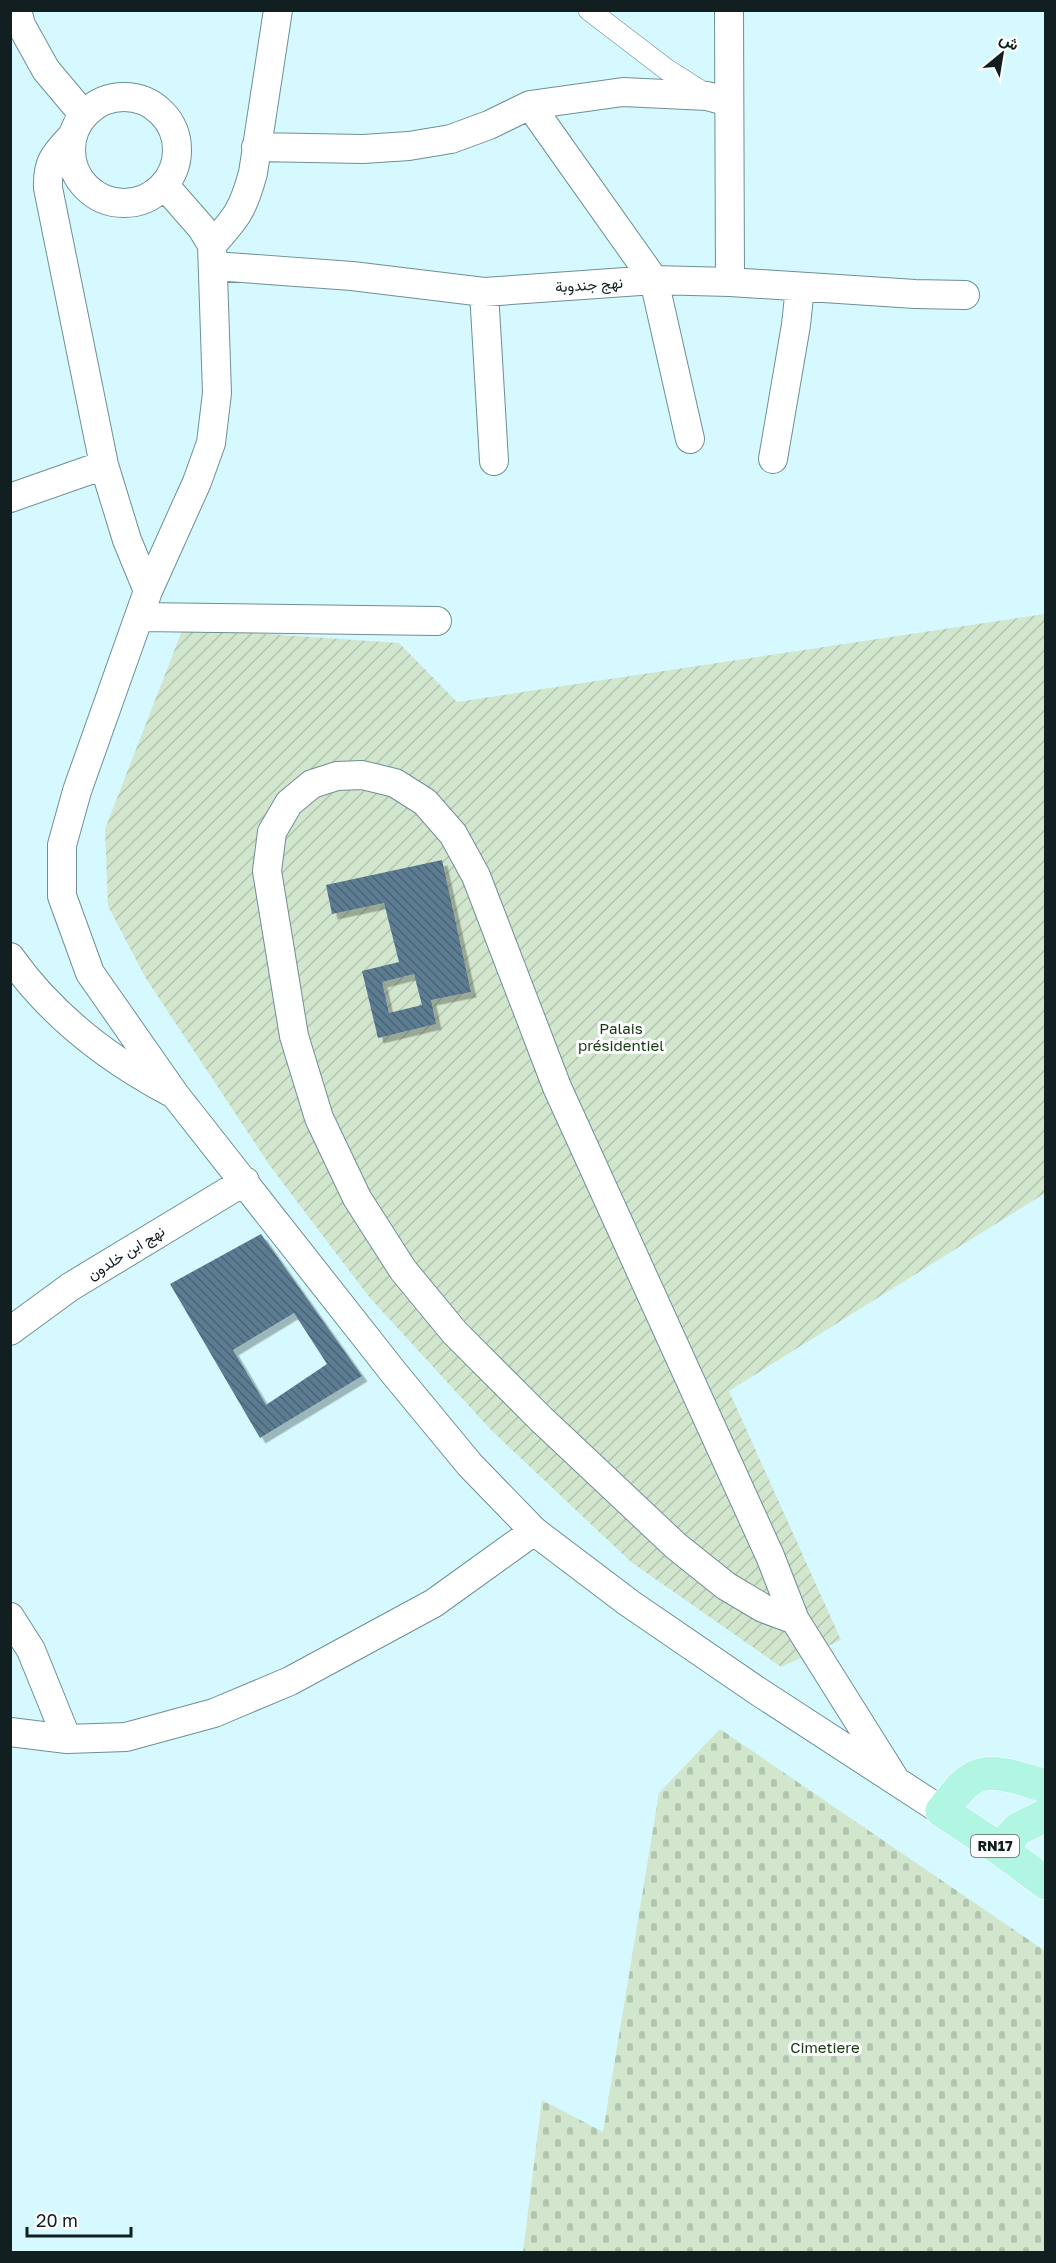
<svg xmlns="http://www.w3.org/2000/svg" width="1056" height="2263" font-family="'Golos Text',Vazirmatn,sans-serif">
  <defs>
    <pattern id="cemetery-stones" width="16" height="16" patternUnits="userSpaceOnUse" patternTransform="scale(1.5)"><rect width="16" height="16" fill="#d1e6cd"/><path d="M2 7V4a2 2 0 0 1 4 0v3zM10 15v-3a2 2 0 0 1 4 0v3z" fill="#b2c5b0"/></pattern>
    <pattern id="garden-furrows" width="10" height="10" patternUnits="userSpaceOnUse" patternTransform="scale(1.5)"><rect width="10" height="10" fill="#d1e6cd"/><path d="M-1 1l2-2M0 10L10 0M9 11l2-2" fill="none" stroke="#b2c5b0"/></pattern>
    <pattern id="building-back-hatch" width="6" height="6" patternUnits="userSpaceOnUse" patternTransform="scale(1.5)"><rect width="6" height="6" fill="#5c7b92"/><path d="M-1 5l2 2M0 0l6 6M5-1l2 2" fill="none" stroke="#4b6477"/></pattern>
    <filter id="shadow"><feDropShadow dx="5.5" dy="5.5" stdDeviation="0" flood-color="#0004"/></filter>
  </defs>
  <rect width="100%" height="100%" fill="#d5f9fe"/>
  <!-- cemetery -->
  <path fill="url(#cemetery-stones)" d="M 720,1729 L 1045,1951 L 1045,2252 L 523,2252 L 542,2100 L 603,2132 L 659,1793 Z"/>
  <!-- garden -->
  <path fill="url(#garden-furrows)" d="M 1045,614 L 1045,1193 L 729,1391 L 841,1640 L 781,1667 L 631,1562 L 491,1430 L 370,1298 L 270,1166 L 145,977 L 108,906 L 105,829 L 183,628 L 399,643 L 457,702 Z"/>
  <!-- building -->
  <path fill="url(#building-back-hatch)" fill-rule="evenodd" filter="url(#shadow)" d="M 442,860 L 471,992 L 431,1000 L 436,1024 L 378,1038 L 362,971 L 399,962 L 384,903 L 332,914 L 326,885 ZM 414,974 L 422,1005 L 389,1013 L 382,982 Z
    M 261,1234 L 362,1376 L 260,1438 L 170,1284 ZM 294,1313 L 327,1364 L 266,1405 L 233,1350 Z"/>
  <g fill="none" stroke-linecap="round" stroke-linejoin="round">
    <defs>
      <path id="pedestrian" d="M 589,10 L 666,69 L 707,95"/>
      <path id="minor" d="M 17,10 L 21,25 L 46,70 L 83,114
        M 729,10 L 730,282
        M71 150a53 53 0 1 1 106 0a53 53 0 1 1-106 0Z
        M 530,105 L 654,280 L 690,439
        M 71,137 C 54,155 47,163 48,188 L 104,465 L 127,540 L 148,591
        M 256,147 L 363,149 L 409,146 L 451,139 L 489,125 L 530,105 L 623,92 L 707,96 L 729,102
        M 165,186 L 201,227 L 212,245 L 217,393 L 211,443 L 197,482 L 148,591 L 77,791 L 62,845 L 62,896 L 90,973 L 176,1096 L 394,1373 L 470,1465 L 534,1531 L 629,1603 L 756,1690 L 942,1811
        M 212,245 C 237,217 243,210 253,173 L 278,10
        M 214,266 L 352,276 L 484,292 L 654,280 L 730,282 L 915,294 L 965,295
        M 484,292 L 494,461
        M 773,459 L 796,325 L 800,287
        M 10,498 L 104,465
        M 141,617 L 437,621
        M 10,957 C 51,1015 108,1059 170,1092
        M 10,1331 L 70,1287 L 245,1181
        M 10,1617 L 31,1650 L 67,1739
        M 795,1620 L 763,1608 L 726,1586 L 676,1546 L 541,1419 L 455,1333 L 403,1270 L 357,1198 L 319,1118 L 294,1036 L 267,871 L 272,832 L 289,803 L 312,784 L 337,776 L 362,775 L 395,783 L 425,802 L 453,834 L 476,876 L 557,1087 L 770,1556 L 795,1620 L 896,1781
        M 10,1732 L 67,1739 L 126,1737 L 214,1713 L 290,1681 L 434,1603 L 534,1531"/>
      <path id="primary" d="M 1046,1786 C 1026,1781 995,1767 975,1777 C 961,1784 951,1800 942,1811 L 1000,1849 L 1046,1883
        M 1000,1849 L 1018,1829 L 1046,1815"/>
    </defs>
    <!-- pedestrian casing -->
    <use href="#pedestrian" stroke="#6e8f94" stroke-width="22"/>
    <!-- minor casing -->
    <use href="#minor" stroke="#6e8f94" stroke-width="30"/>
    <!-- primary casing -->
    <use href="#primary" stroke="#fff" stroke-width="34"/>
    <!-- pedestrian -->
    <use href="#pedestrian" stroke="#fff" stroke-width="21"/>
    <!-- minor -->
    <use href="#minor" stroke="#fff" stroke-width="28"/>
    <!-- primary -->
    <use href="#primary" stroke="#b1f5e3" stroke-width="33"/>
  </g>
  <g text-anchor="middle" stroke-width="6" stroke-linejoin="round" paint-order="stroke">
    <!-- shield labels -->
    <rect fill="#fefefe" stroke="#596263" stroke-width="1.5" x="971" y="1835" width="48" height="22" rx="4.5"/>
    <g font-size="14" font-weight="bold" fill="#121f21">
      <text x="995" y="1851">RN17</text>
    </g>
    <!-- street labels -->
    <g font-size="15" fill="#121f21" stroke="#fefefe">
      <text transform="translate(589 285) rotate(-4)" y="5">نهج جندوبة</text>
      <text transform="translate(126 1253) rotate(-32)" y="5">نهج ابن خلدون</text>
    </g>
    <!-- park labels -->
    <g font-size="15" fill="#14380f" stroke="#fefefe">
      <text x="621" y="1034">Palais<tspan x="621" dy="17">présidentiel</tspan></text>
      <text x="825" y="2053">Cimetiere</text>
    </g>
  </g>
  <!-- border -->
  <rect width="1056" height="2263" fill="none" stroke="#121f21" stroke-width="24"/>
  <!-- north arrow -->
  <g transform="translate(1002 54) rotate(30)" stroke="#fefefe" stroke-width="4.5" paint-order="stroke">
  <path d="M0-4.5L10 22L0 15L-10 22Z" fill="#121f21"/>
  <text y="-9" font-size="16" font-weight="bold" text-anchor="middle" fill="#121f21">ش</text>
  </g>
  <!-- scale -->
  <path d="M27 2227v9h104v-9" fill="none" stroke="#121f21" stroke-width="3"/>
  <text x="36" y="2227" font-size="18" fill="#121f21" stroke="#fefefe" stroke-width="4.5" paint-order="stroke">20 m</text>
</svg>
